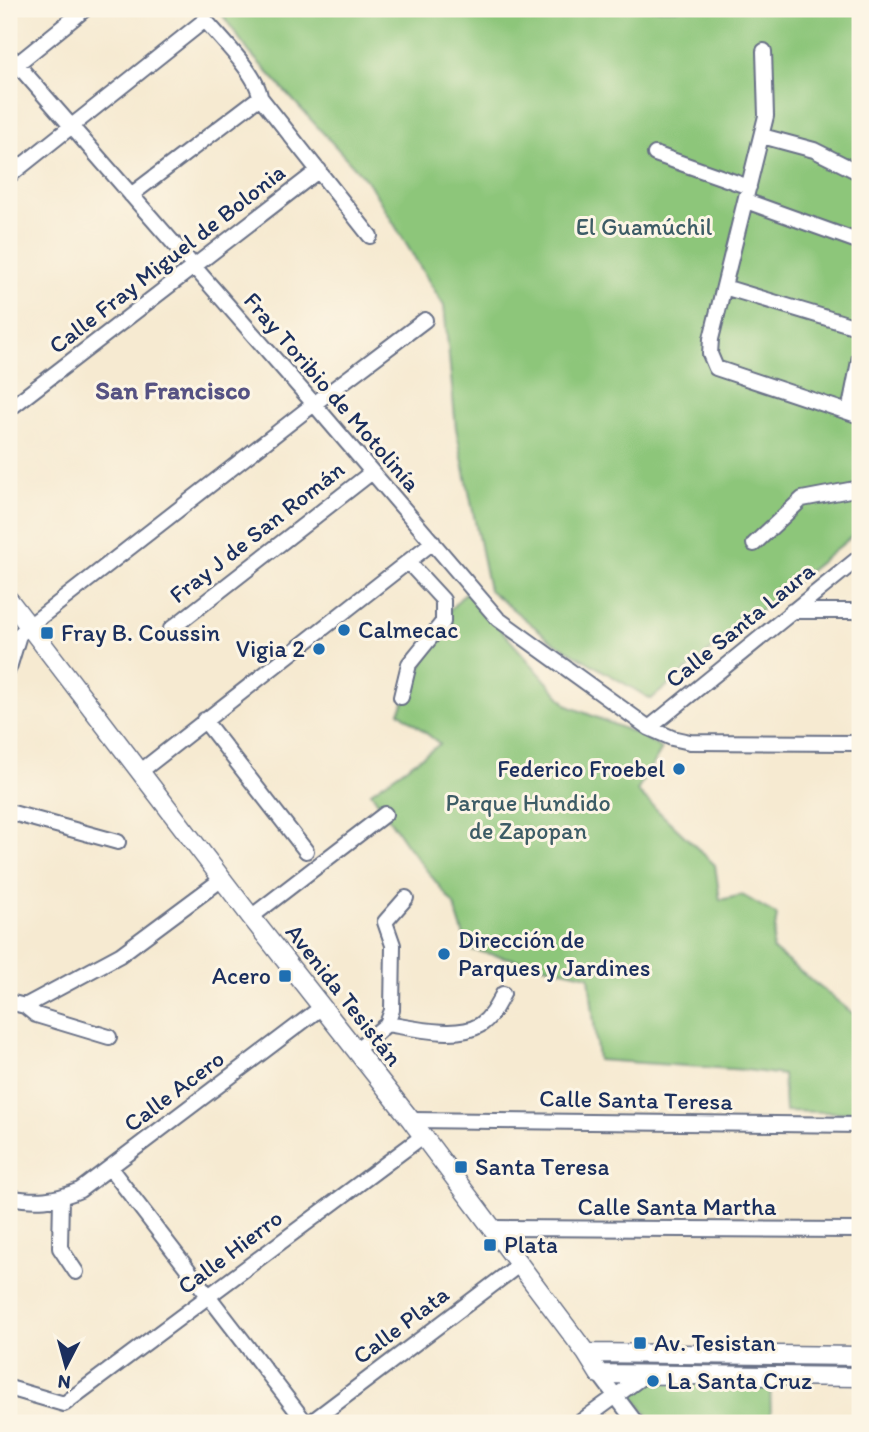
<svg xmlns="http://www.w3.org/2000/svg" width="869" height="1432" font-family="Itim,sans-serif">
  <rect width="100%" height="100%" fill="#fcf5e5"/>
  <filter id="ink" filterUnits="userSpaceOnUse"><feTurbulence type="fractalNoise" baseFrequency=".0143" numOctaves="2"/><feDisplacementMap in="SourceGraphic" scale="14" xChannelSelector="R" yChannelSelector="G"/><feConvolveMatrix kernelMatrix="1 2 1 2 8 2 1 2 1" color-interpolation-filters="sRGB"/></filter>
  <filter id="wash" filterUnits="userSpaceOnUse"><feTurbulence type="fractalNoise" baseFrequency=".00686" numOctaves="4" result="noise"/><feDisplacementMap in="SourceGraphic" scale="28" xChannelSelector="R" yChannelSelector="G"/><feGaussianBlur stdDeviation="1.57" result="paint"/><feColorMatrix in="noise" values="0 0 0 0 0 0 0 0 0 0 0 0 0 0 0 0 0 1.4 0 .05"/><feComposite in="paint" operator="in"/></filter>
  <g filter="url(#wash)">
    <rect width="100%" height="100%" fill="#f6ead1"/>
    <!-- green -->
    <path fill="#8dc67a" stroke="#547a6c" stroke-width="2" d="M 218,9 L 860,9 L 860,530 L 651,699 L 552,641 L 489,590 L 456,428 L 444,306 L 369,183 L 250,53 Z
      M 467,591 L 568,706 L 642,736 L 662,749 L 637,791 L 715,865 L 720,900 L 742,895 L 777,915 L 772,949 L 860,1019 L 860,1113 L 785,1111 L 783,1075 L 746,1070 L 598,1060 L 589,976 L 468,949 L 454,905 L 406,844 L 371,792 L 440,744 L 399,712 L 449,611 Z
      M 653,1375 L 770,1377 L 771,1423 L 653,1423 L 628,1389 Z"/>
  </g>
  <g filter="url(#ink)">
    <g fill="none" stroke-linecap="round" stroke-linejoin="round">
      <defs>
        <path id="minor" d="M 764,51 L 766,116 L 711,339 L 710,354 L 716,368 L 860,416
          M 9,55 L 314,404 L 498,619 L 649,728 L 672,738 L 690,742 L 860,743
          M 17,64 L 85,9
          M 762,136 L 814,150 L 860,173
          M 655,154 L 749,187
          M 9,176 L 205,20 C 220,38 258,75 260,97 L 370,236
          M 131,195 L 260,97
          M 746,201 L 860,242
          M 724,287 L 860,328
          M 9,409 L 319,170
          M 849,412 L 860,356
          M 754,544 L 802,499 L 860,488
          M 792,611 L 860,611
          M 171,629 L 372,472
          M 9,668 L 19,635 L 29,626 L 314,404 L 425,320
          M 401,697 L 409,664 L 443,622 L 443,600 L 408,562
          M 204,720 L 306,851
          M 649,728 L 860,557
          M 141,771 L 433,542
          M 9,812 L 118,842
          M 251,917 L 385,814
          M 9,1002 L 25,1006 L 36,1015 L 109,1037
          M 25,1006 L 120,955 L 222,879
          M 387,1024 C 412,1028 457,1039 480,1025 C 491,1018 497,1005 503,994
          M 356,1050 L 387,1024 L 392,1010 L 393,945 L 385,922 L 406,898
          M 411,1120 L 860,1125
          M 110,1168 L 306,1423
          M 9,1197 C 35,1202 55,1201 80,1190 L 322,1007
          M 61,1197 L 60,1248 L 76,1272
          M 493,1228 L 860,1230
          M 599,1374 L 636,1423
          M 9,1388 L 64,1404 L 423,1136
          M 310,1423 L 520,1264
          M 579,1423 L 646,1374"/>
        <path id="major" d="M 9,600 L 251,917 L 411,1120 L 586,1353 L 599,1374 L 860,1377
          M 586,1353 L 860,1356"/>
      </defs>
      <!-- minor casing -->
      <use href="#minor" stroke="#687086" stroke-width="18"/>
      <!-- major casing -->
      <use href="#major" stroke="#687086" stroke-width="21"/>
      <!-- minor -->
      <use href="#minor" stroke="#fff" stroke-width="14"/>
      <!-- major -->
      <use href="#major" stroke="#fff" stroke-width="18"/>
    </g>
  </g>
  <!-- markers -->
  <g fill="#1f6fb2" stroke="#fcf5e5" stroke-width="2.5">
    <circle cx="344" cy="630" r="7"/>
    <rect x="40" y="626" width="14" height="14" rx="3.5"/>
    <circle cx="319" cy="649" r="7"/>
    <circle cx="679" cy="769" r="7"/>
    <circle cx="444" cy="954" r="7"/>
    <rect x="278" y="969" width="14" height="14" rx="3.5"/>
    <rect x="454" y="1160" width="14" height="14" rx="3.5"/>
    <rect x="483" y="1238" width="14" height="14" rx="3.5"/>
    <rect x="633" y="1336" width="14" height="14" rx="3.5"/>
    <circle cx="653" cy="1381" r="7"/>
  </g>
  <g text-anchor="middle" stroke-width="6" stroke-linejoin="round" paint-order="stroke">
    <!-- park labels -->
    <g font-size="24" fill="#3d5c66" stroke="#fcf5e5">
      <text x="644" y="235">El Guamúchil</text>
      <text x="528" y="811">Parque Hundido<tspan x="528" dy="28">de Zapopan</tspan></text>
    </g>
    <!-- street labels -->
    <g font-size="24" fill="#1b2f5e" stroke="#fcf5e5">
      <text transform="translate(167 259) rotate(-38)" y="8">Calle Fray Miguel de Bolonia</text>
      <text transform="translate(332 392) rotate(49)" y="8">Fray Toribio de Motolinía</text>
      <text transform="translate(257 532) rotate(-38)" y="8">Fray J de San Román</text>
      <text transform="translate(740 625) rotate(-39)" y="8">Calle Santa Laura</text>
      <text transform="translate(344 995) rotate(52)" y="8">Avenida Tesistán</text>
      <text transform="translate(174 1091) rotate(-37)" y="8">Calle Acero</text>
      <text transform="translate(636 1100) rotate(1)" y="8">Calle Santa Teresa</text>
      <text x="677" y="1215">Calle Santa Martha</text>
      <text transform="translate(230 1252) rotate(-37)" y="8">Calle Hierro</text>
      <text transform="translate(401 1325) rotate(-37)" y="8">Calle Plata</text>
    </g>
    <!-- poi labels -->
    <g font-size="24" fill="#1b2f5e" stroke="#fcf5e5" text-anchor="start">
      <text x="358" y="638">Calmecac</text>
      <text x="61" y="641">Fray B. Coussin</text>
      <text x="305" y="657" text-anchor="end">Vigia 2</text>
      <text x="665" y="777" text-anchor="end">Federico Froebel</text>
      <text x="458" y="948">Dirección de<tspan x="458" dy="28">Parques y Jardines</tspan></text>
      <text x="271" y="984" text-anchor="end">Acero</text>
      <text x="475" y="1175">Santa Teresa</text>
      <text x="504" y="1253">Plata</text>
      <text x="654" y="1351">Av. Tesistan</text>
      <text x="667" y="1389">La Santa Cruz</text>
    </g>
    <!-- neighbourhood labels -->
    <g font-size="26" font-weight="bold" fill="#565283" stroke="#fcf5e5">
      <text x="173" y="399">San Francisco</text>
    </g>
  </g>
  <!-- margin -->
  <rect width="869" height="1432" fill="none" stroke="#fcf5e5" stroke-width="35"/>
  <!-- north arrow -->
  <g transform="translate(66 1366) rotate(186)" stroke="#fcf5e5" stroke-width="5" paint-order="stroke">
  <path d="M0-5L12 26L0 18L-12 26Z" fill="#1b2f5e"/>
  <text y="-10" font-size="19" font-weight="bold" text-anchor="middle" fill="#1b2f5e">N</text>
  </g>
</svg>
